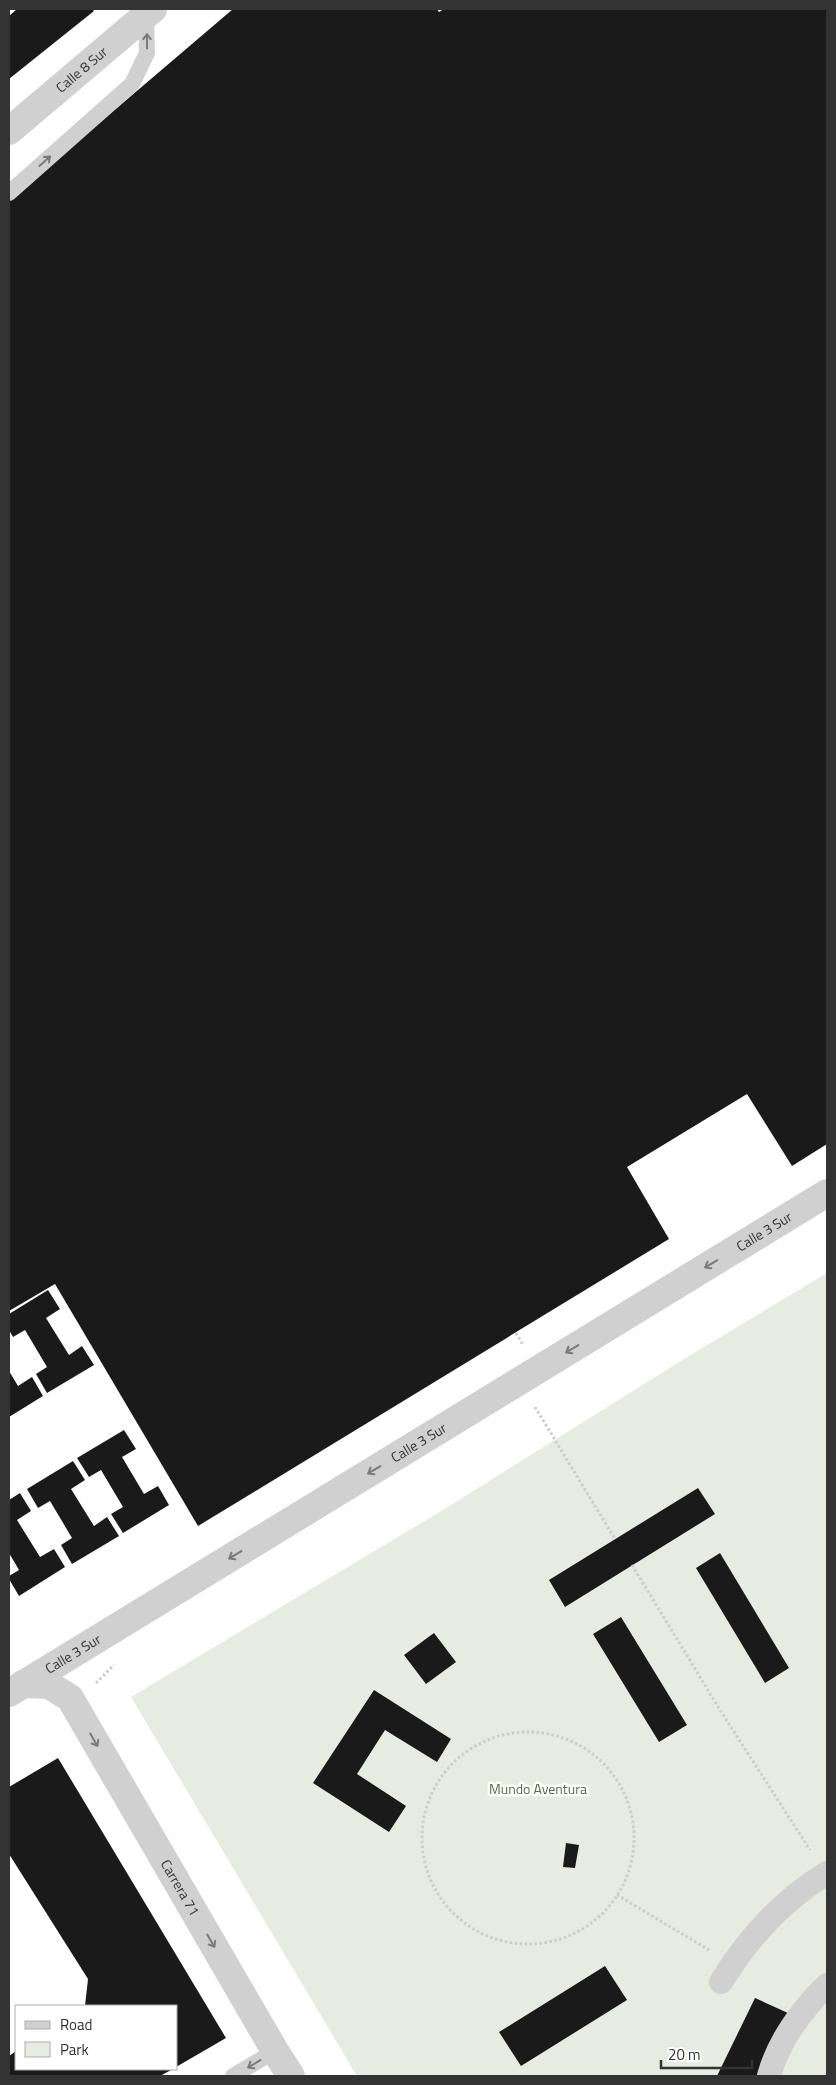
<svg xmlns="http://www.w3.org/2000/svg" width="836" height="2085" font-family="'Titillium Web',sans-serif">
  <rect width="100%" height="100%" fill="#fff"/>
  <!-- green -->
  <path fill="#e6ecdf" d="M 827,1273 L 827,2076 L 357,2076 L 131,1697 L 443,1510 L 684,1359 Z"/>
  <!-- building -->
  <path fill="#1a1a1a" d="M 17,9 L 92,9 L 94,11 L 9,79 L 9,16 Z
    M 233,9 L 437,9 L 439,12 L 444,9 L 827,9 L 827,1144 L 792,1166 L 747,1094 L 627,1167 L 669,1239 L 198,1526 L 55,1284 L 9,1311 L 9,200 Z
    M 48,1290 L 60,1309 L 46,1318 L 69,1355 L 82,1346 L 94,1365 L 47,1393 L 36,1374 L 47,1367 L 25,1330 L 13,1337 L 9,1330 L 9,1314 Z
    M 9,1371 L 18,1386 L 32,1377 L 43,1396 L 9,1417 Z
    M 124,1430 L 136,1449 L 122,1457 L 144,1494 L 158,1486 L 169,1505 L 123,1533 L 111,1514 L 123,1507 L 101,1470 L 89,1477 L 77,1458 Z
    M 73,1461 L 85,1480 L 71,1489 L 94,1526 L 107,1517 L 119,1536 L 72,1564 L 61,1545 L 72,1538 L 50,1501 L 38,1508 L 27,1489 Z
    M 698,1488 L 715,1514 L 565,1607 L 549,1580 Z
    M 20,1493 L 31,1511 L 17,1520 L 40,1557 L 54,1549 L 65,1567 L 19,1596 L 9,1579 L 9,1576 L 19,1570 L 9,1553 L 9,1500 Z
    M 720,1553 L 789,1668 L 765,1683 L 696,1568 Z
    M 621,1617 L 687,1725 L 659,1742 L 593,1634 Z
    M 434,1633 L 456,1662 L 426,1684 L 404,1655 Z
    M 374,1690 L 451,1739 L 437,1762 L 385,1730 L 357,1774 L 406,1806 L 389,1832 L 313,1783 Z
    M 58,1758 L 226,2038 L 176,2067 L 176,2006 L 85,2006 L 88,1979 L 9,1854 L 9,1787 Z
    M 566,1843 L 579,1845 L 575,1868 L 563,1867 Z
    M 605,1966 L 627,2000 L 521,2066 L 499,2032 Z
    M 755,1998 L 788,2013 L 757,2076 L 717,2076 Z
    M 16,2051 L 16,2069 L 173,2069 L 160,2076 L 9,2076 L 9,2056 Z"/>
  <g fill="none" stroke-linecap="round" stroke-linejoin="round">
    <!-- path -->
    <path stroke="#cdcdcd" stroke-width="3" stroke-dasharray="2.5 2.5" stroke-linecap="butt" d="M 516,1333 L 523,1345
      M 535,1407 L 615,1539
      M 632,1565 L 720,1710 L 810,1850
      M 96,1683 L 114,1665
      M422 1838a106 106 0 1 1 212 0a106 106 0 1 1-212 0Z
      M 617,1895 L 709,1950"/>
    <!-- service -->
    <path stroke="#d0d0d0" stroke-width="16" d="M 9,193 L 132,84 L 147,53 L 146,14
      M 233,2076 L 275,2051"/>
    <!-- pedestrian -->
    <path stroke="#d0d0d0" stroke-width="24" d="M 721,1982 C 748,1938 783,1900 827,1873
      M 769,2076 C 778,2042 802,2009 827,1985"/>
    <!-- tertiary -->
    <g stroke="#d0d0d0" stroke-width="28">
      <path id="s1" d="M 9,131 L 153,9"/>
      <path id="s2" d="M 23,1684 L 49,1685 L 70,1698 L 275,2051 L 291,2076"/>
      <path id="s3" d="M 9,1693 L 827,1193"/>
    </g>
  </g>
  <!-- one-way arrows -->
  <defs><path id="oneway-shaft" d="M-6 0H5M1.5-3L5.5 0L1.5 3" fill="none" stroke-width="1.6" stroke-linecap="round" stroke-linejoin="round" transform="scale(1.25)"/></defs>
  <g stroke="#7a7a7a">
    <use href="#oneway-shaft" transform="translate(147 41) rotate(-90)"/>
    <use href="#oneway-shaft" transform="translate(45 161) rotate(-42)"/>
    <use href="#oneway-shaft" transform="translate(711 1264) rotate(149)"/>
    <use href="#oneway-shaft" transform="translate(572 1349) rotate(149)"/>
    <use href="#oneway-shaft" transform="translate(374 1470) rotate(149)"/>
    <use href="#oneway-shaft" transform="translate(235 1555) rotate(149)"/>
    <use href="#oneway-shaft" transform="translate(94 1740) rotate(60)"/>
    <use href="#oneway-shaft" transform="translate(211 1941) rotate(60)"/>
    <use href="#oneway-shaft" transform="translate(254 2064) rotate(149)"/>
  </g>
  <g text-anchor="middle" stroke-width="5" stroke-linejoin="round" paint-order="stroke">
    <!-- street labels -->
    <g font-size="14" fill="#333" stroke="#fff">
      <text dy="5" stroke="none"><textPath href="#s1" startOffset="95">Calle 8 Sur</textPath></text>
      <text dy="5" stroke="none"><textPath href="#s3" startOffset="885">Calle 3 Sur</textPath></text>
      <text dy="5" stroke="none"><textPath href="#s3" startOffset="480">Calle 3 Sur</textPath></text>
      <text dy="5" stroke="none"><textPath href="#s3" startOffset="75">Calle 3 Sur</textPath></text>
      <text dy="5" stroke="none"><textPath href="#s2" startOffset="270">Carrera 71</textPath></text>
    </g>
    <!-- park labels -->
    <g font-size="14" fill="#56703f" stroke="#fff">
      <text x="538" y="1794">Mundo Aventura</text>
    </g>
  </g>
  <!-- border -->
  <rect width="836" height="2085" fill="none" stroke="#333333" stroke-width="20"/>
  <!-- legend -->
  <rect x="15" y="2005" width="162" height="65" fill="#ffffff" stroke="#adadad"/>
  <rect x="25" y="2021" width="25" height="8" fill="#d0d0d0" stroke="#adadad"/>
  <text x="60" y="2030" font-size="15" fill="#333333">Road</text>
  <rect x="25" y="2042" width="25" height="15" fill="#e6ecdf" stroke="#adadad"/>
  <text x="60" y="2055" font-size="15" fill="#333333">Park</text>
  <!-- scale -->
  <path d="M661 2060v8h91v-8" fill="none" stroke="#333333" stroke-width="2.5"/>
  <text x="668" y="2060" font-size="15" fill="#333333" stroke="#ffffff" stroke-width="4" paint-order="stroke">20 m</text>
</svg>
